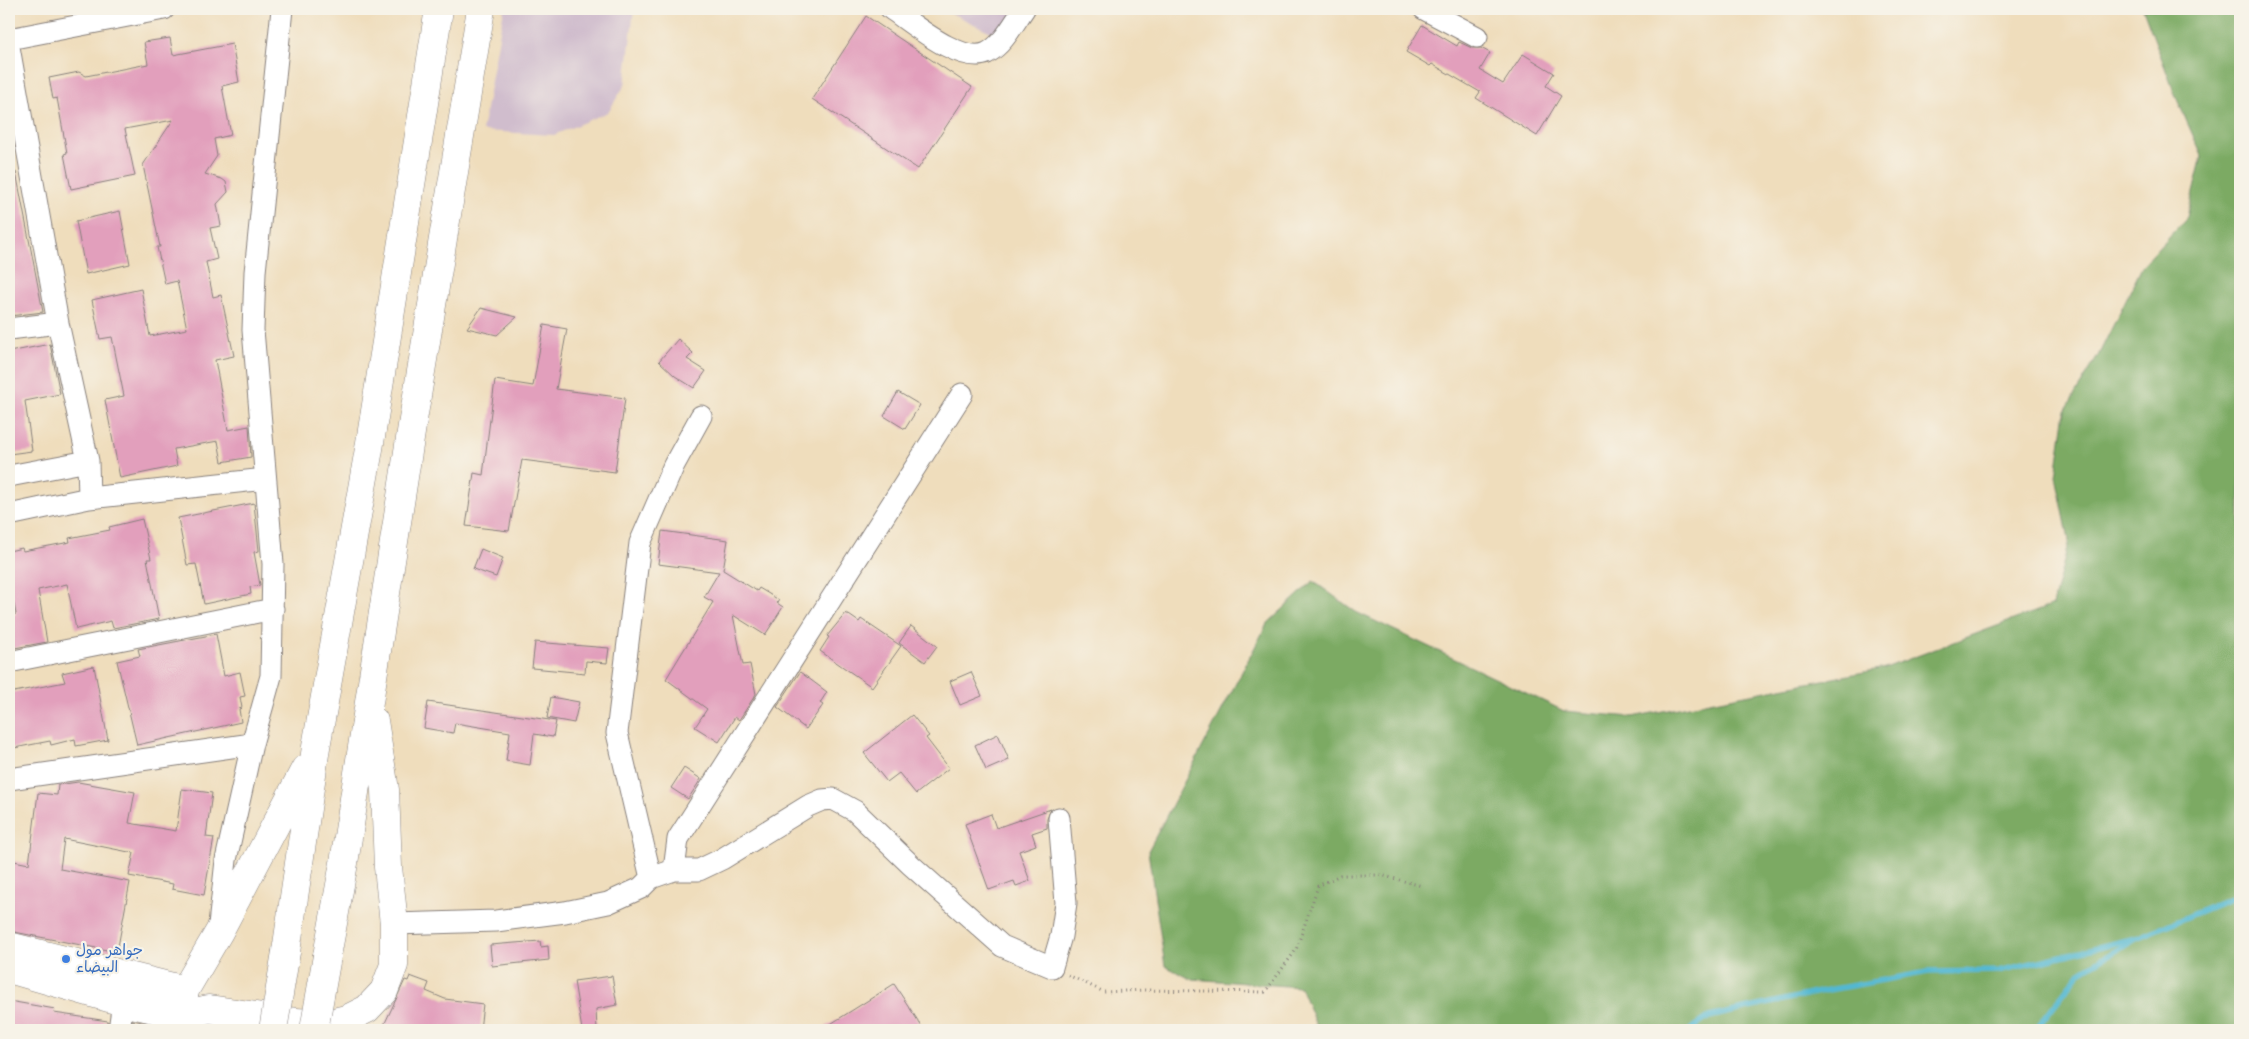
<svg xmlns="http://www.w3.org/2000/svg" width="2249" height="1039" font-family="'Playpen Sans','Playpen Sans Arabic',sans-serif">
  <rect width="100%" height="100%" fill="#f7f3e8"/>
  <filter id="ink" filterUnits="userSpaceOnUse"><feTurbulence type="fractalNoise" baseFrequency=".02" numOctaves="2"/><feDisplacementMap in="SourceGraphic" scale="10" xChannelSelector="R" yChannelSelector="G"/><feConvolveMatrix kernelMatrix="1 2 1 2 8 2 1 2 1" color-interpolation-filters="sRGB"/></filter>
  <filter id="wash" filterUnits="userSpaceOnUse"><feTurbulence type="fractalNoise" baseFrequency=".0096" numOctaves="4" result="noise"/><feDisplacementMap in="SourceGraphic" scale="20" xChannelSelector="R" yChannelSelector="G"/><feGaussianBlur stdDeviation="1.12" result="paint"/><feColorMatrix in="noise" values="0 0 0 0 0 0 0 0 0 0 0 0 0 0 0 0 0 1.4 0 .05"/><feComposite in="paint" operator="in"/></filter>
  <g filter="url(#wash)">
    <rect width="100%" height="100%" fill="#efddbc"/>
    <!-- industrial -->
    <path fill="#d0bdcd" d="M 504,9 L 634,9 L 625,85 L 608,112 L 554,135 L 482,131 Z
      M 942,9 L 1033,9 L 1021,26 L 991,32 Z"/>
    <!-- forest -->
    <path fill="#7caa64" stroke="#4f6650" d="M 2143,9 L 2240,9 L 2240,1030 L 1318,1030 L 1300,987 L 1191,979 L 1165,966 L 1148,851 L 1267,624 L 1313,581 L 1356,612 L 1564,711 L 1632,717 L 1885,668 L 2053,605 L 2069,540 L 2056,476 L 2065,411 L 2098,356 L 2143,265 L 2187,217 L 2202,156 L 2176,97 Z"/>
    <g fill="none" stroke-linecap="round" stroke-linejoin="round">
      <!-- stream -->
      <path stroke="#53b8d1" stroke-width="5.5" d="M 1690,1030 L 1709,1017 L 1828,990 L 1928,972 L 1999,971 L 2136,938
        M 2035,1030 L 2079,973 L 2136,938 L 2240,895"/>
    </g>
    <g id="blocks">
      <!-- building -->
      <path fill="#e29fbc" d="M 866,16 L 972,87 L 918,169 L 812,99 Z
        M 1422,25 L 1457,46 L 1459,42 L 1472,48 L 1481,48 L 1490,53 L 1480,70 L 1503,84 L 1523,54 L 1554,73 L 1546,86 L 1561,96 L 1537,136 L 1476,98 L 1480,92 L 1432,64 L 1430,66 L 1406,52 Z
        M 170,38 L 173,55 L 232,44 L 239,82 L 222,86 L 231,135 L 214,139 L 217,156 L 205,174 L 222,179 L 226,182 L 228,192 L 217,204 L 221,226 L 210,228 L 217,259 L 206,262 L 213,297 L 221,295 L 234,356 L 215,360 L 228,430 L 249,426 L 251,457 L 222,462 L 218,441 L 174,449 L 177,466 L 120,478 L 105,400 L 124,396 L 112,337 L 100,339 L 92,300 L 141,289 L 150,336 L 187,329 L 177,281 L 165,284 L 157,247 L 160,247 L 143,165 L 173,120 L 125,129 L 135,176 L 71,189 L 64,154 L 67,153 L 57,98 L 53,99 L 49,78 L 79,72 L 86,76 L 148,64 L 144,42 Z
        M 9,172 L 16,172 L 43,312 L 9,316 Z
        M 120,211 L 130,264 L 86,274 L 76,221 Z
        M 481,308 L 517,317 L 497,335 L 467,328 Z
        M 544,325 L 567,329 L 556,389 L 625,398 L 615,472 L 522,460 L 509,531 L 466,526 L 474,473 L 483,475 L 495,380 L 533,386 Z
        M 678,339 L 693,353 L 687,359 L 706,371 L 694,388 L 675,376 L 659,361 Z
        M 50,344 L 60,394 L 25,401 L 32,451 L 9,454 L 9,352 Z
        M 898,392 L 920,405 L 905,429 L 884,416 Z
        M 254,503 L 259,551 L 254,552 L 260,585 L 250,587 L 251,594 L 204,604 L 196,564 L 187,565 L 178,518 Z
        M 142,519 L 151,559 L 147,559 L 159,619 L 113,628 L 111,621 L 76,629 L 67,584 L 38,590 L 47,642 L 9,649 L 9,615 L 16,614 L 9,579 L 9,551 L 22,548 L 23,551 L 70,542 L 69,538 L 110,530 L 109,527 Z
        M 662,531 L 728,540 L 723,570 L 757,591 L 759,588 L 779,600 L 777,603 L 783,607 L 765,635 L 733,615 L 743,665 L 750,664 L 756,694 L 739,720 L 735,717 L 719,742 L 695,727 L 707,709 L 666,679 L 713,602 L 704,597 L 719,572 L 658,564 Z
        M 481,549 L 503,558 L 496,577 L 473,569 Z
        M 846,613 L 859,622 L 861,619 L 901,646 L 872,687 L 820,651 L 829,637 L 827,636 Z
        M 911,626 L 937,646 L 925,662 L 899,643 Z
        M 216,634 L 224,676 L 240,672 L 245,696 L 240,697 L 242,708 L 239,709 L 241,722 L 137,745 L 117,661 L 140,656 L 138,649 Z
        M 535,642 L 609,648 L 607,663 L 586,661 L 585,673 L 532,668 Z
        M 94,666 L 108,740 L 76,746 L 75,739 L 51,745 L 50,741 L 9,749 L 9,693 L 65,682 L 62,673 Z
        M 800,672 L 827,692 L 820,703 L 823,705 L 806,729 L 777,707 Z
        M 971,672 L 982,696 L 960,705 L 950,681 Z
        M 551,697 L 579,702 L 574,723 L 547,718 Z
        M 428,702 L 556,721 L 553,737 L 534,734 L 530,765 L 506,761 L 510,732 L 455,723 L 453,733 L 424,728 Z
        M 912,715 L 929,736 L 926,738 L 949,768 L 916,794 L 899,773 L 887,782 L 864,753 Z
        M 998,734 L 1009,760 L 986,770 L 975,745 Z
        M 684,768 L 701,779 L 688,799 L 671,788 Z
        M 78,782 L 135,792 L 129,823 L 176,831 L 182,789 L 212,793 L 206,837 L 214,838 L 204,895 L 172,889 L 173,884 L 129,876 L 134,853 L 64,839 L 60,869 L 130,882 L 117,952 L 9,931 L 9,860 L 29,864 L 38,793 L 57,795 L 58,785 Z
        M 1051,809 L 1047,819 L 1047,828 L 1032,833 L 1036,845 L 1019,851 L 1030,881 L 1016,886 L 1014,881 L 989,890 L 965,824 L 991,814 L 996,828 Z
        M 540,941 L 541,947 L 548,946 L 549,960 L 492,966 L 490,945 Z
        M 410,976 L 429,983 L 426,991 L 445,999 L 483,1004 L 480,1030 L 398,1030 L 384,1025 L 405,980 L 408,981 Z
        M 612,976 L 617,1005 L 596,1009 L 597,1030 L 582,1030 L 574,981 Z
        M 894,984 L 924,1030 L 821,1030 Z
        M 9,1001 L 55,1009 L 54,1013 L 108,1021 L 107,1030 L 9,1030 Z
        M 133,1020 L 178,1030 L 132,1030 Z"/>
    </g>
  </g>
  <g filter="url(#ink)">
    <use href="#blocks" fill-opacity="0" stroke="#88807c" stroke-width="1"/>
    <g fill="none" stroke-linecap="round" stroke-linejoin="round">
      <defs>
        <path id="minor" d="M 891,9 C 912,23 961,65 987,53 C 1003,45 1014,23 1024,9
          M 1424,9 L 1477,37
          M 9,39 L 164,9
          M 9,47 L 58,323 L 88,461 L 89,498
          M 9,329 L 58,323
          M 9,476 L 88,461
          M 9,515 L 89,498 L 265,479
          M 9,662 L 273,609
          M 9,779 L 252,744
          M 674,870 L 678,839 L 962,394
          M 651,878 L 617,733 L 640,543 L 674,465 L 701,416
          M 394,924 L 496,921 L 565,912 L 608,903 L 641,888 L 651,878 L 674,870 L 699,870 L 722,859 L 808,806 L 822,800 L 833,799 L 855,811 L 911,865 L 1002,946 L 1052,967 L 1061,936 L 1066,903 L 1059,818
          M 219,925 L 226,860 L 252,744 L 271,676 L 273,564 L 253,330 L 255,272 L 282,9
          M 119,1030 L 123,1002"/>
        <path id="secondary" d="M 9,946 L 185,990
          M 9,969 L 123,1002 L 181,1015"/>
        <path id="trunk" d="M 305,769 L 219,932 L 185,990 L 181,1015 L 209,1009 L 296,1022 L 325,1024 L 347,1019 L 367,1009 L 384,991 L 394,965 L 394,924 L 388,867 L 385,790 L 374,721
          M 286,952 L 316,747 L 369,449 L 439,9
          M 327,956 L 344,863 L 412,426 L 481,9"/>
      </defs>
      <!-- minor casing -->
      <use href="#minor" stroke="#88807c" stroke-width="23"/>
      <!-- secondary casing -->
      <use href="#secondary" stroke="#88807c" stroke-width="29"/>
      <!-- trunk casing -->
      <use href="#trunk" stroke="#88807c" stroke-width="29"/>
      <!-- path -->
      <path stroke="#88807c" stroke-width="3" stroke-dasharray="1 4" stroke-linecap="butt" d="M 1068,975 L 1104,992 L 1144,990 L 1265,992 L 1296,950 L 1318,886 L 1340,875 L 1381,875 L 1422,886"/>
      <!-- minor -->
      <use href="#minor" stroke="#fff" stroke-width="21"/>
      <!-- secondary -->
      <use href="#secondary" stroke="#fff" stroke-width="28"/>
      <!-- trunk -->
      <use href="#trunk" stroke="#fff" stroke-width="28"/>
      <defs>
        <path id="trunk-bridge" d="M 273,1030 L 286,952
          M 314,1030 L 327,956"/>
      </defs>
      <!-- trunk-bridge casing -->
      <use href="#trunk-bridge" stroke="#88807c" stroke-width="29" stroke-linecap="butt"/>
      <!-- trunk-bridge -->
      <use href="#trunk-bridge" stroke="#fff" stroke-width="28"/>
    </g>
  </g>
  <!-- markers -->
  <circle fill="#3f7fe0" stroke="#f7f3e8" stroke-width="2" cx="66" cy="959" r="5"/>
  <g text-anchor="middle" stroke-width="4.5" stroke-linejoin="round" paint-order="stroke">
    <!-- shop labels -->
    <g font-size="15" fill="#366cbe" stroke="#f7f3e8" text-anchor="start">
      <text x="76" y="955">جواهر مول<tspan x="76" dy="17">البيضاء</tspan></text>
    </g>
  </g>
  <!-- margin -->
  <rect width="2249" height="1039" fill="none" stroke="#f7f3e8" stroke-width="30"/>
</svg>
